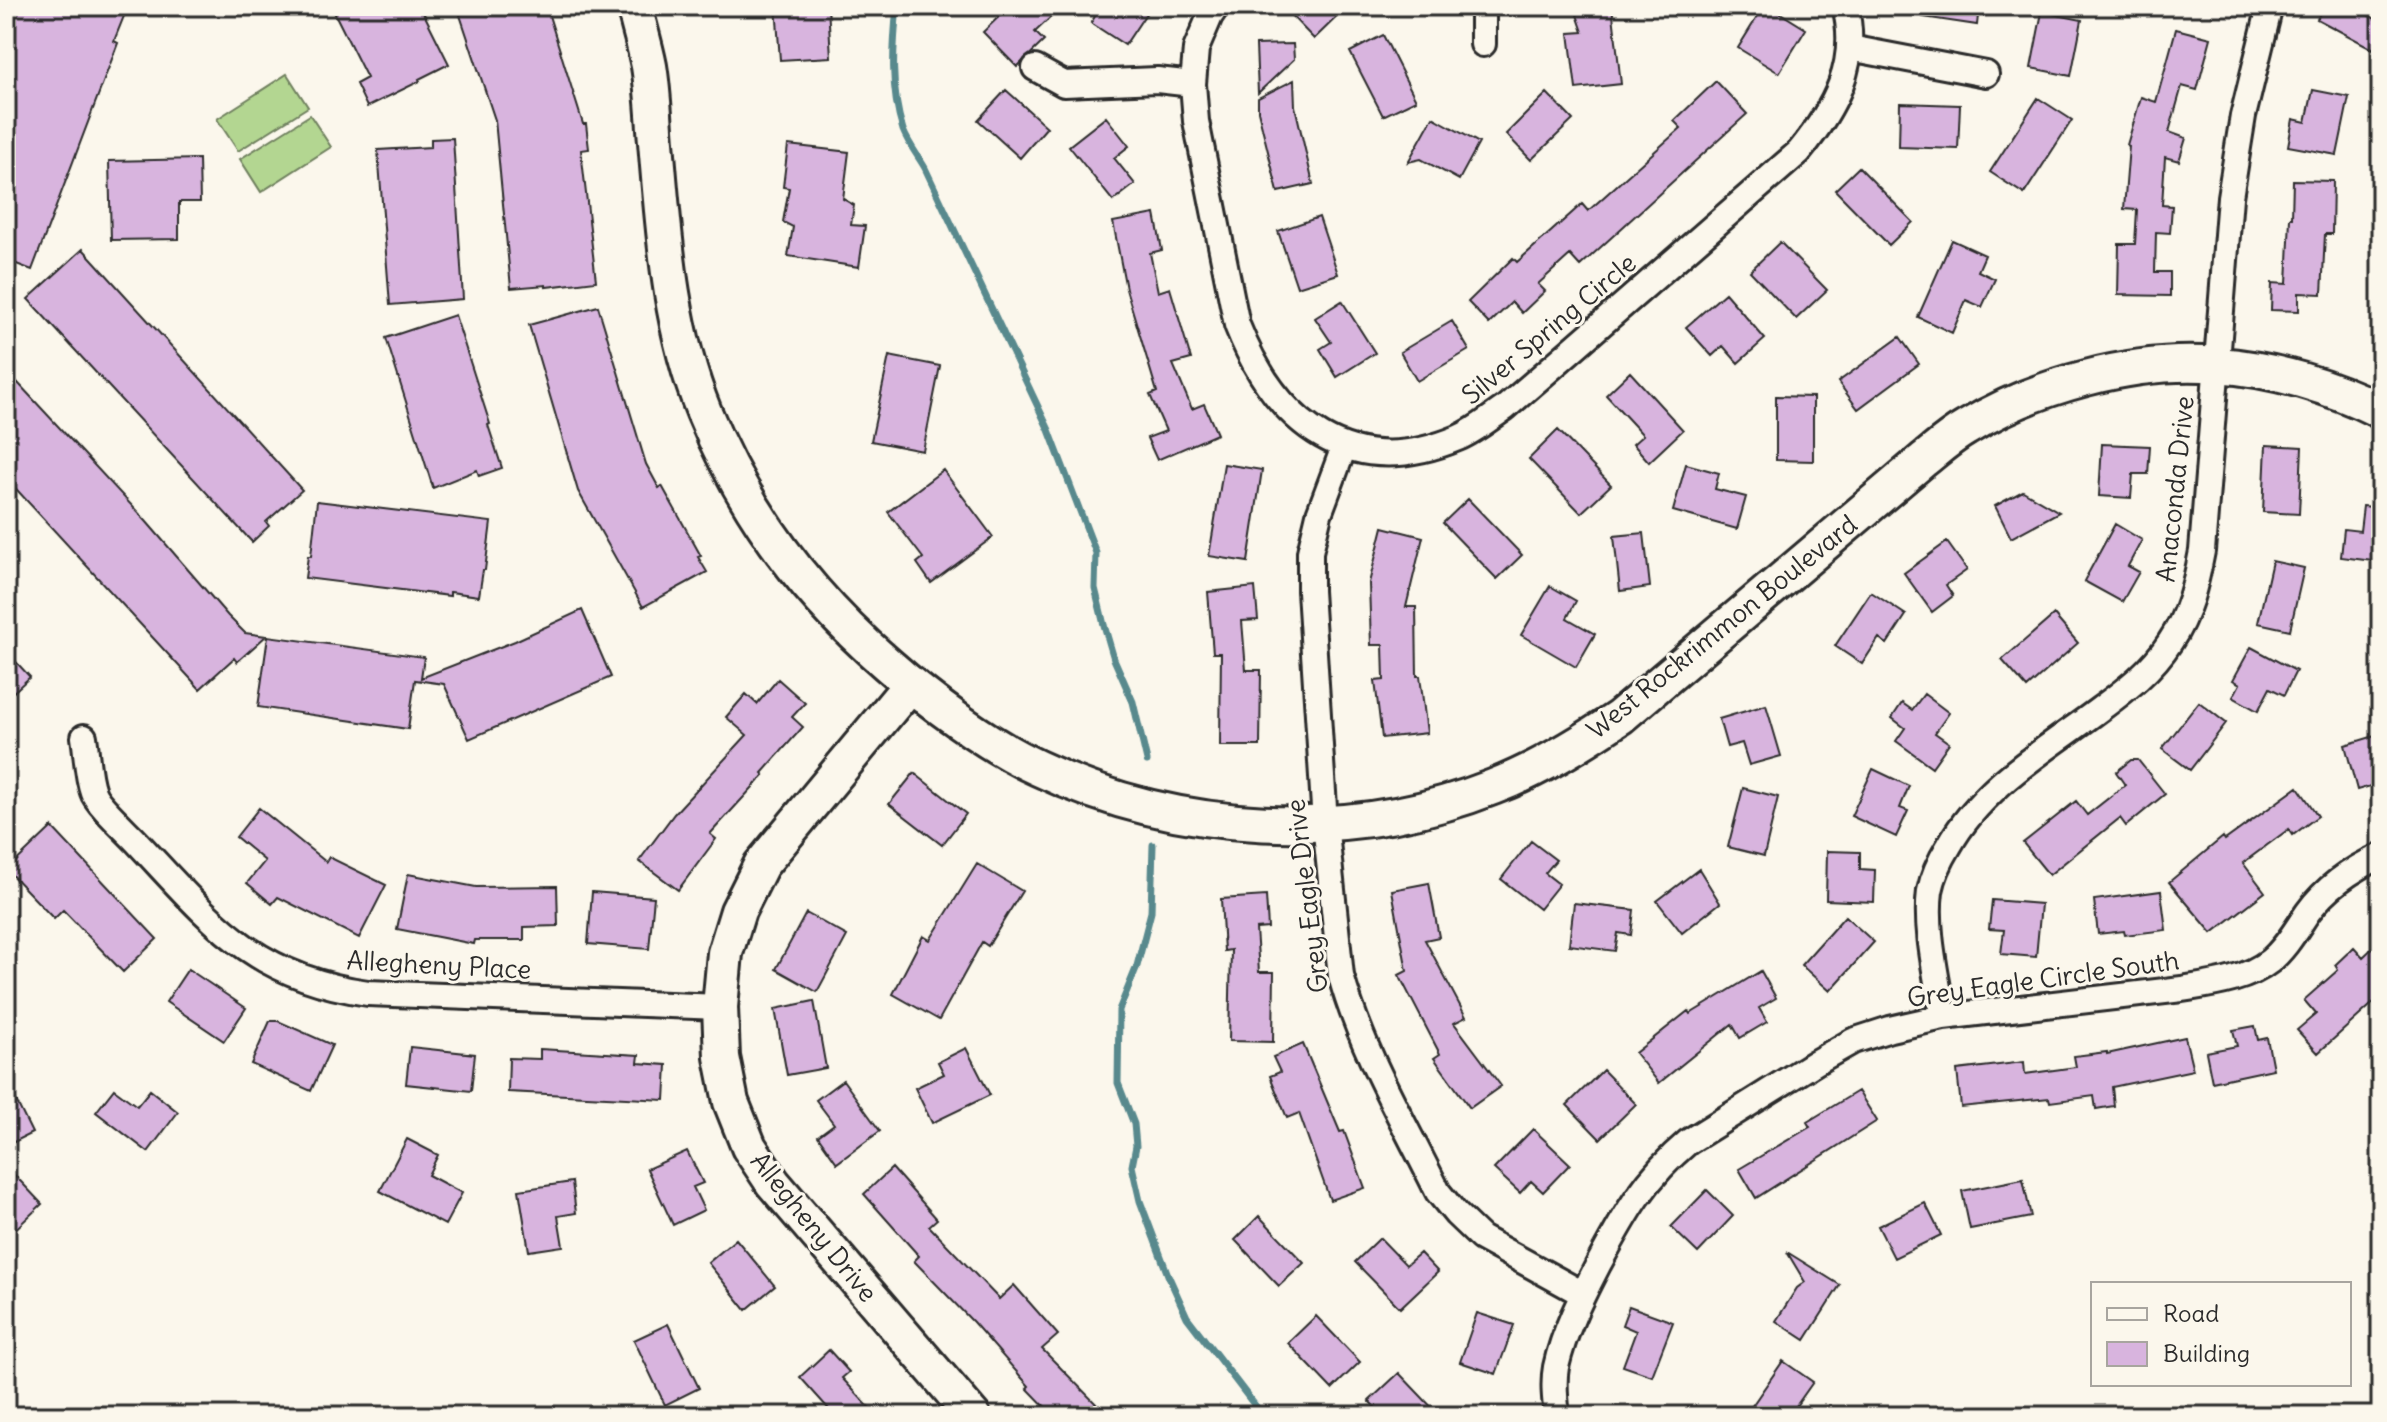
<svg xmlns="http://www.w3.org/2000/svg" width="2387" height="1422" font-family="Delius,sans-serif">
  <rect width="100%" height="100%" fill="#fbf7ec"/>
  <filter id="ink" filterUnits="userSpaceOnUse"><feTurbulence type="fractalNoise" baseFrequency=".0125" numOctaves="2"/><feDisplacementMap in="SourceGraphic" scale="16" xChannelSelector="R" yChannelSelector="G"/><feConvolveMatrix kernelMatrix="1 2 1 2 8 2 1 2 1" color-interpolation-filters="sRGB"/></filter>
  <g filter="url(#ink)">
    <!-- green -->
    <path fill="#b3d691" stroke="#6f805e" stroke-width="2" d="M 287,74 L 308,107 L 238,151 L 217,119 Z
      M 310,115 L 331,147 L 261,192 L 240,159 Z"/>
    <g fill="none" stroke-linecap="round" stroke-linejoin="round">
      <!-- stream -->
      <path stroke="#58898d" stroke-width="7" d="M 897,6 C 893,48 890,89 903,130 C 908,143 918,156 925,168 L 1049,430 L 1096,553 L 1095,588 L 1104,625 L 1114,659 L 1133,702 L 1147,761
        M 1153,845 L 1151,912 L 1137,966 L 1119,1010 L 1118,1083 L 1134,1124 L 1136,1146 L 1132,1166 L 1140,1201 L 1168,1275 L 1187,1317 L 1263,1416"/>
    </g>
    <!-- building -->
    <path fill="#d8b4de" stroke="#2b2b2b" stroke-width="2" d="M 6,6 L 128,6 L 114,41 L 118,43 L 32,270 L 6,260 Z
      M 331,6 L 420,6 L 449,64 L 419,79 L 420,81 L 367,107 L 356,84 L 367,78 Z
      M 457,6 L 546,6 L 583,124 L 586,124 L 589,149 L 581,150 L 596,281 L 546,287 L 546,285 L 511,288 L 495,120 Z
      M 776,6 L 828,6 L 831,57 L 780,60 Z
      M 1010,6 L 1040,6 L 1051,17 L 1035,32 L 1044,41 L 1017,67 L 983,32 Z
      M 1101,6 L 1151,6 L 1125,45 L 1091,23 Z
      M 1282,6 L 1348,6 L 1314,39 Z
      M 1574,6 L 1612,6 L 1621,84 L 1576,89 L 1569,33 L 1583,32 Z
      M 1764,6 L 1769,6 L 1806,29 L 1779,73 L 1738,48 Z
      M 1924,6 L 1979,6 L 1977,25 L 1923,17 Z
      M 2324,6 L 2352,6 L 2381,22 L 2381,35 L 2373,49 L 2317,19 Z
      M 2042,12 L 2082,20 L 2071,76 L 2031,68 Z
      M 2176,29 L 2211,38 L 2197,90 L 2182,86 L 2169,132 L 2186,138 L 2179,161 L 2165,157 L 2162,205 L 2172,206 L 2170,233 L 2156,232 L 2155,272 L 2170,272 L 2170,296 L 2118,295 L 2119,244 L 2135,244 L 2137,210 L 2124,209 L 2129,146 L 2127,145 L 2141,97 L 2156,102 Z
      M 1383,35 L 1416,100 L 1383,116 L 1350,52 Z
      M 1293,44 L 1294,59 L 1258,93 L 1256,45 Z
      M 1294,80 L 1295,106 L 1313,184 L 1278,192 L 1258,111 L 1258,98 Z
      M 1716,81 L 1747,114 L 1580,266 L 1570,255 L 1538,284 L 1545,291 L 1522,313 L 1512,302 L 1489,324 L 1468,302 L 1513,258 L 1517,262 L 1582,204 L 1588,211 L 1681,128 L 1674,121 Z
      M 1006,90 L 1047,127 L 1020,158 L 978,120 Z
      M 2313,90 L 2349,97 L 2337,155 L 2288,146 L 2293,119 L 2306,122 Z
      M 1547,93 L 1573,120 L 1531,160 L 1506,134 Z
      M 2038,98 L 2072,120 L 2024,194 L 1990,172 Z
      M 1900,103 L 1960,105 L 1958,149 L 1899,147 Z
      M 1106,117 L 1129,146 L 1114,158 L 1135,184 L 1113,201 L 1069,146 Z
      M 1433,117 L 1479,143 L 1459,180 L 1421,159 L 1408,162 Z
      M 453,138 L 463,299 L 390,305 L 378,150 L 431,147 L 431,139 Z
      M 788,145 L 849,152 L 843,199 L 854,205 L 851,225 L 865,226 L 859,267 L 788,256 L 793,227 L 783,222 L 789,188 L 783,187 Z
      M 199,159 L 200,202 L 179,202 L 179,239 L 111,240 L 109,161 Z
      M 1859,167 L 1913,222 L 1889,245 L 1835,190 Z
      M 2293,180 L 2333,181 L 2332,234 L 2325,234 L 2322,294 L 2299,293 L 2299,311 L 2271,310 L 2272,283 L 2287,284 L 2290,218 L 2292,218 Z
      M 1155,214 L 1162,250 L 1150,253 L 1158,292 L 1170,288 L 1191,359 L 1173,364 L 1192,409 L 1204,404 L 1217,434 L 1157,460 L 1147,438 L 1166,431 L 1150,395 L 1157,392 L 1126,289 L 1113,222 Z
      M 1319,217 L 1338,274 L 1297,287 L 1278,231 Z
      M 1952,240 L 1985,255 L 1978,271 L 1995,279 L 1982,307 L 1966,300 L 1952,333 L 1918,317 Z
      M 1780,242 L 1827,290 L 1796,319 L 1750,271 Z
      M 83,249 L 302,490 L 266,522 L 269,526 L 252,542 L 28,299 Z
      M 1725,293 L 1765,339 L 1738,363 L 1723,346 L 1712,356 L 1686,327 Z
      M 1342,301 L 1375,353 L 1337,377 L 1320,349 L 1331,342 L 1315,318 Z
      M 598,306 L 646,464 L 659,488 L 662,486 L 701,556 L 698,557 L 707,572 L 643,607 L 578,491 L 529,325 Z
      M 455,315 L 490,424 L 488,425 L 502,468 L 479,476 L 477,470 L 433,488 L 386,338 Z
      M 1452,321 L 1469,350 L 1417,381 L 1400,352 Z
      M 1900,337 L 1919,364 L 1858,409 L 1838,382 Z
      M 889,356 L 940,366 L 923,451 L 871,441 Z
      M 6,370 L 146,521 L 228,616 L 245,633 L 266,636 L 237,662 L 234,658 L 200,689 L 6,478 L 6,421 L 14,413 L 6,404 Z
      M 1630,372 L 1683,430 L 1649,462 L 1633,444 L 1643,435 L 1606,395 Z
      M 1776,396 L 1813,397 L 1813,461 L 1776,460 Z
      M 1558,430 L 1611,485 L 1581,513 L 1529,459 Z
      M 2102,444 L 2150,446 L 2148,474 L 2133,474 L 2131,498 L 2099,496 Z
      M 2266,445 L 2302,447 L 2299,514 L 2263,512 Z
      M 1224,464 L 1262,470 L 1248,562 L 1209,556 Z
      M 1686,464 L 1719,473 L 1715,489 L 1746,497 L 1737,529 L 1673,511 Z
      M 943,470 L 993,537 L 931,583 L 917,563 L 923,558 L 888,512 Z
      M 2023,491 L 2059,512 L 2011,538 L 1995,506 Z
      M 1468,499 L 1522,555 L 1497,579 L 1443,523 Z
      M 317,501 L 491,522 L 485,570 L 483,570 L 479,596 L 450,592 L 450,596 L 305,578 L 308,556 L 311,556 Z
      M 2363,506 L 2381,508 L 2381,562 L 2341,557 L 2344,529 L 2360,531 Z
      M 2115,524 L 2142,540 L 2128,566 L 2139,572 L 2122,602 L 2084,581 Z
      M 1383,527 L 1423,537 L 1406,607 L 1416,607 L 1417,676 L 1420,676 L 1427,733 L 1382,738 L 1375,681 L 1384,680 L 1383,645 L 1371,645 L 1369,583 Z
      M 1644,533 L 1650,587 L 1620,591 L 1614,536 Z
      M 1947,542 L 1967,570 L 1946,585 L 1953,596 L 1932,612 L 1904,573 Z
      M 2272,561 L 2304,568 L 2290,630 L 2258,623 Z
      M 1550,586 L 1576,601 L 1567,618 L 1595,634 L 1576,667 L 1521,635 Z
      M 1255,587 L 1258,620 L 1242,621 L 1246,670 L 1261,670 L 1260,746 L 1220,746 L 1221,653 L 1213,653 L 1208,592 Z
      M 1871,592 L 1906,615 L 1887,644 L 1879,638 L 1862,664 L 1835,646 Z
      M 582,610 L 611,677 L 469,739 L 444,684 L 415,680 L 408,729 L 258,707 L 268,636 L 424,657 L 421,678 L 515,641 Z
      M 2054,615 L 2078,643 L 2027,688 L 2002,660 Z
      M 2251,647 L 2296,671 L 2284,695 L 2270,688 L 2258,711 L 2233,697 L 2240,684 L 2233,680 Z
      M 6,651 L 30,677 L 6,699 Z
      M 778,679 L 805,703 L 792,717 L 803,727 L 762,773 L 764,775 L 710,834 L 716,839 L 678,890 L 639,861 L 674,814 L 747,735 L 726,717 L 746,694 L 757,704 Z
      M 1924,694 L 1949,713 L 1935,733 L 1949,743 L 1932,767 L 1896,741 L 1905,728 L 1892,718 L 1902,703 L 1912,710 Z
      M 2199,702 L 2226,723 L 2190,770 L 2162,749 Z
      M 1766,705 L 1781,756 L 1749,765 L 1742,743 L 1727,747 L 1719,719 Z
      M 2381,734 L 2381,783 L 2357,790 L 2345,745 Z
      M 2131,760 L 2138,760 L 2165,794 L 2126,826 L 2120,818 L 2049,875 L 2023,843 L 2076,801 L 2087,815 L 2125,785 L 2116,772 Z
      M 1873,769 L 1909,786 L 1900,808 L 1908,811 L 1896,837 L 1851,816 Z
      M 914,773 L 966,814 L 942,845 L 889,804 Z
      M 2298,787 L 2318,816 L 2293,835 L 2289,829 L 2243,863 L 2265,892 L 2212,933 L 2169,882 L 2223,837 L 2225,840 Z
      M 1743,788 L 1778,797 L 1764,856 L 1728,847 Z
      M 259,808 L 326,862 L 329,857 L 386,885 L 359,938 L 278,897 L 272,904 L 247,883 L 265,861 L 236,837 Z
      M 52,827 L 157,939 L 123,972 L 63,910 L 54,919 L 7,870 Z
      M 1531,841 L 1556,860 L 1545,873 L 1559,884 L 1539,909 L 1501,879 Z
      M 1827,851 L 1860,852 L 1860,869 L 1875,870 L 1874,902 L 1826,900 Z
      M 977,864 L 1022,891 L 988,946 L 982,942 L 939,1020 L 893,994 L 923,936 L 930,940 Z
      M 1699,869 L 1720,903 L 1682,933 L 1657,901 Z
      M 408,874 L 476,887 L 557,886 L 558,926 L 524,927 L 524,940 L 475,940 L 474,944 L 397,929 Z
      M 1429,883 L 1439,937 L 1425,940 L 1466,1017 L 1454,1023 L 1501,1086 L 1470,1108 L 1434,1058 L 1440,1054 L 1399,975 L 1407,971 L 1392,890 Z
      M 2161,891 L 2166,930 L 2125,935 L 2124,931 L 2098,934 L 2094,900 Z
      M 592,892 L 654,897 L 649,949 L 588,944 Z
      M 1266,896 L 1268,928 L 1256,929 L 1259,972 L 1274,972 L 1273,1042 L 1229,1041 L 1231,950 L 1224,951 L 1221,899 Z
      M 1992,900 L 2041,904 L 2036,957 L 2001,954 L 2004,930 L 1989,929 Z
      M 1574,903 L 1634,910 L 1631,935 L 1618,933 L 1615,951 L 1569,945 Z
      M 806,913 L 847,936 L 817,992 L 776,969 Z
      M 1845,916 L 1874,942 L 1830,991 L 1801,965 Z
      M 2381,940 L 2381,996 L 2318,1053 L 2297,1030 L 2316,1014 L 2304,1000 L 2338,970 L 2335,965 L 2354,947 L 2363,957 Z
      M 188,969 L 246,1008 L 224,1041 L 166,1002 Z
      M 1761,971 L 1776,998 L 1759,1008 L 1767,1022 L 1740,1038 L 1732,1024 L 1659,1083 L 1635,1053 L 1688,1011 L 1690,1014 Z
      M 814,1001 L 826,1068 L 787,1075 L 775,1009 Z
      M 270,1021 L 278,1021 L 332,1045 L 311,1091 L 251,1064 Z
      M 2255,1026 L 2258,1040 L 2267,1038 L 2273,1069 L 2212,1082 L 2206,1052 L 2237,1046 L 2233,1030 Z
      M 2185,1037 L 2193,1070 L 2112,1087 L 2114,1106 L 2096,1109 L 2094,1096 L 2050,1102 L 2049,1098 L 1961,1107 L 1957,1070 L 2024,1062 L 2025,1074 L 2076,1067 L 2074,1056 L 2107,1052 L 2107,1054 Z
      M 1303,1044 L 1340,1132 L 1344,1131 L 1365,1188 L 1330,1200 L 1299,1113 L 1287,1118 L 1270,1076 L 1280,1072 L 1273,1057 Z
      M 410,1047 L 475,1054 L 471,1091 L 406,1084 Z
      M 966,1048 L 990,1095 L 932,1123 L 915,1088 L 944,1074 L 938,1062 Z
      M 540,1049 L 639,1055 L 638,1063 L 667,1065 L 665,1100 L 508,1092 L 509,1058 L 540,1059 Z
      M 1603,1070 L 1636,1104 L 1600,1139 L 1567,1105 Z
      M 6,1080 L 32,1133 L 6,1146 Z
      M 843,1080 L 880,1131 L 837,1163 L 818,1136 L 834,1124 L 816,1100 Z
      M 114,1089 L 137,1106 L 150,1090 L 178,1112 L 148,1152 L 96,1112 Z
      M 1858,1091 L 1877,1121 L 1756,1198 L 1739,1169 L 1810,1127 L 1807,1122 Z
      M 1533,1129 L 1570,1164 L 1543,1192 L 1531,1181 L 1520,1193 L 1494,1169 Z
      M 407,1139 L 438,1155 L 428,1175 L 462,1193 L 445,1225 L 380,1191 Z
      M 687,1151 L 703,1183 L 693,1187 L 704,1210 L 673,1225 L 647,1169 Z
      M 6,1166 L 42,1204 L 6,1238 Z
      M 892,1168 L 937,1219 L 929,1226 L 999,1299 L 1014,1285 L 1058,1335 L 1042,1349 L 1108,1416 L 1054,1416 L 1027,1388 L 1029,1386 L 973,1322 L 914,1261 L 919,1256 L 864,1194 Z
      M 2023,1179 L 2031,1217 L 1970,1229 L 1962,1191 Z
      M 572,1182 L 576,1213 L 558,1216 L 563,1246 L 529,1251 L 519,1190 Z
      M 1707,1190 L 1733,1216 L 1698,1253 L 1671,1227 Z
      M 1925,1203 L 1941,1235 L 1894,1258 L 1878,1226 Z
      M 1259,1216 L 1304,1263 L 1279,1286 L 1235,1240 Z
      M 1380,1238 L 1406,1265 L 1420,1253 L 1438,1272 L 1400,1308 L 1355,1262 Z
      M 736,1239 L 775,1286 L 746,1310 L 708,1263 Z
      M 1787,1252 L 1840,1285 L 1805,1340 L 1776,1321 L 1797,1288 L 1805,1282 Z
      M 1629,1306 L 1673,1322 L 1652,1376 L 1623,1366 L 1636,1331 L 1622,1325 Z
      M 1477,1313 L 1514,1325 L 1496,1374 L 1460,1362 Z
      M 1316,1316 L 1360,1362 L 1332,1389 L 1288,1343 Z
      M 668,1324 L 699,1388 L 665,1405 L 634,1340 Z
      M 829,1350 L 849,1372 L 842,1378 L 877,1416 L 835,1416 L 800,1377 Z
      M 1783,1361 L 1813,1382 L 1789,1416 L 1745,1416 Z
      M 1399,1373 L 1440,1416 L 1383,1416 L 1369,1401 Z"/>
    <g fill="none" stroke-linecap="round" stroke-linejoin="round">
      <defs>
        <path id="street" d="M 1217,6 L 1210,16 L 1196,49 L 1193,84 L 1196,121 L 1237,325 C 1276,424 1350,483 1458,438 C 1475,431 1490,418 1505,408 L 1799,152 C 1834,109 1860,64 1845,6
          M 1483,44 L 1483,6
          M 1850,48 L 1986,74
          M 1035,68 L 1064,84 L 1157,80 L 1193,84
          M 1344,447 L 1319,514 L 1310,552 L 1310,591 L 1325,823 L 1341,976 C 1362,1052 1404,1122 1438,1192 L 1456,1214 L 1481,1238 L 1583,1294
          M 84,737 C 87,755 87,775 93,792 C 96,803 128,832 137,842 C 212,922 253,977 368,993 L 720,1007
          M 1943,1017 C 1937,978 1925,930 1930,891 C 1933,876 1941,859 1949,846 C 1982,786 2047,749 2100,709 C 2127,689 2152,670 2170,642 C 2189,614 2196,583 2202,551 L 2230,197 L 2243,116 L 2270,6
          M 1557,1416 C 1555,1400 1553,1383 1556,1367 C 1564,1331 1581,1298 1598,1265 C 1625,1215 1644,1179 1688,1142 L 1816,1062 L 1853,1041 L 1890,1029 L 1943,1017 L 2182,989 C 2212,984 2246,980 2270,961 C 2286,948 2297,928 2308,912 C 2327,886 2352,869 2381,856"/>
        <path id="secondary" d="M 634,6 C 639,26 645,46 649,66 C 653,90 654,117 656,142 C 664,234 669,326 704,412 C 744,510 807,595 887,664 C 929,701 987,745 1038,768 C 1177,834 1349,844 1493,787 C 1538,770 1580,744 1620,717 L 1922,461 C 1936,450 1950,437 1966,428 C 2036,385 2135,358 2217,365 C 2273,369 2331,386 2381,411
          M 910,685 L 761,865 L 738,911 L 725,953 L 720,1007 L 722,1057 L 731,1102 L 749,1147 L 773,1183 L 973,1416"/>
      </defs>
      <!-- street casing -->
      <use href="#street" stroke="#2b2b2b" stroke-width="30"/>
      <!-- secondary casing -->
      <use href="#secondary" stroke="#2b2b2b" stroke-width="40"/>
      <!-- street -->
      <use href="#street" stroke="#fbf7ec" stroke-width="24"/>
      <!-- secondary -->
      <use href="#secondary" stroke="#fbf7ec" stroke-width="34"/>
    </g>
  </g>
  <g text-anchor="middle" stroke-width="6" stroke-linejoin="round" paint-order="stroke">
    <!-- street labels -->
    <g font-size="26" fill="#2b2b2b" stroke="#fbf7ec">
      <text transform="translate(1549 329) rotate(-40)" y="9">Silver Spring Circle</text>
      <text transform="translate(2175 489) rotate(-84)" y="9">Anaconda Drive</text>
      <text transform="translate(1722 627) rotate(-39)" y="9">West Rockrimmon Boulevard</text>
      <text transform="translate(1307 896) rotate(-97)" y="9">Grey Eagle Drive</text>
      <text transform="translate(439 965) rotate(3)" y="9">Allegheny Place</text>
      <text transform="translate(2043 979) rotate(-8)" y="9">Grey Eagle Circle South</text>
      <text transform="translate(814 1227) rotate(51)" y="9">Allegheny Drive</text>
    </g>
  </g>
  <!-- margin -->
  <rect width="2387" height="1422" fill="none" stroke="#fbf7ec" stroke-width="32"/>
  <rect x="16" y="16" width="2355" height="1390" fill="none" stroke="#2b2b2b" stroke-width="3" filter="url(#ink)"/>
  <!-- legend -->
  <rect x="2091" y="1282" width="260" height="104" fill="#fbf7ec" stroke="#a8a59f" stroke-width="2"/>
  <rect x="2107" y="1308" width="40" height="12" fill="#fbf7ec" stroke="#a8a59f" stroke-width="2"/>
  <text x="2163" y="1322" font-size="24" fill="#2b2b2b">Road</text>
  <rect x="2107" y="1342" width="40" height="24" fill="#d8b4de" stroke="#a8a59f" stroke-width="2"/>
  <text x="2163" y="1362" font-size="24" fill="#2b2b2b">Building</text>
</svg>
